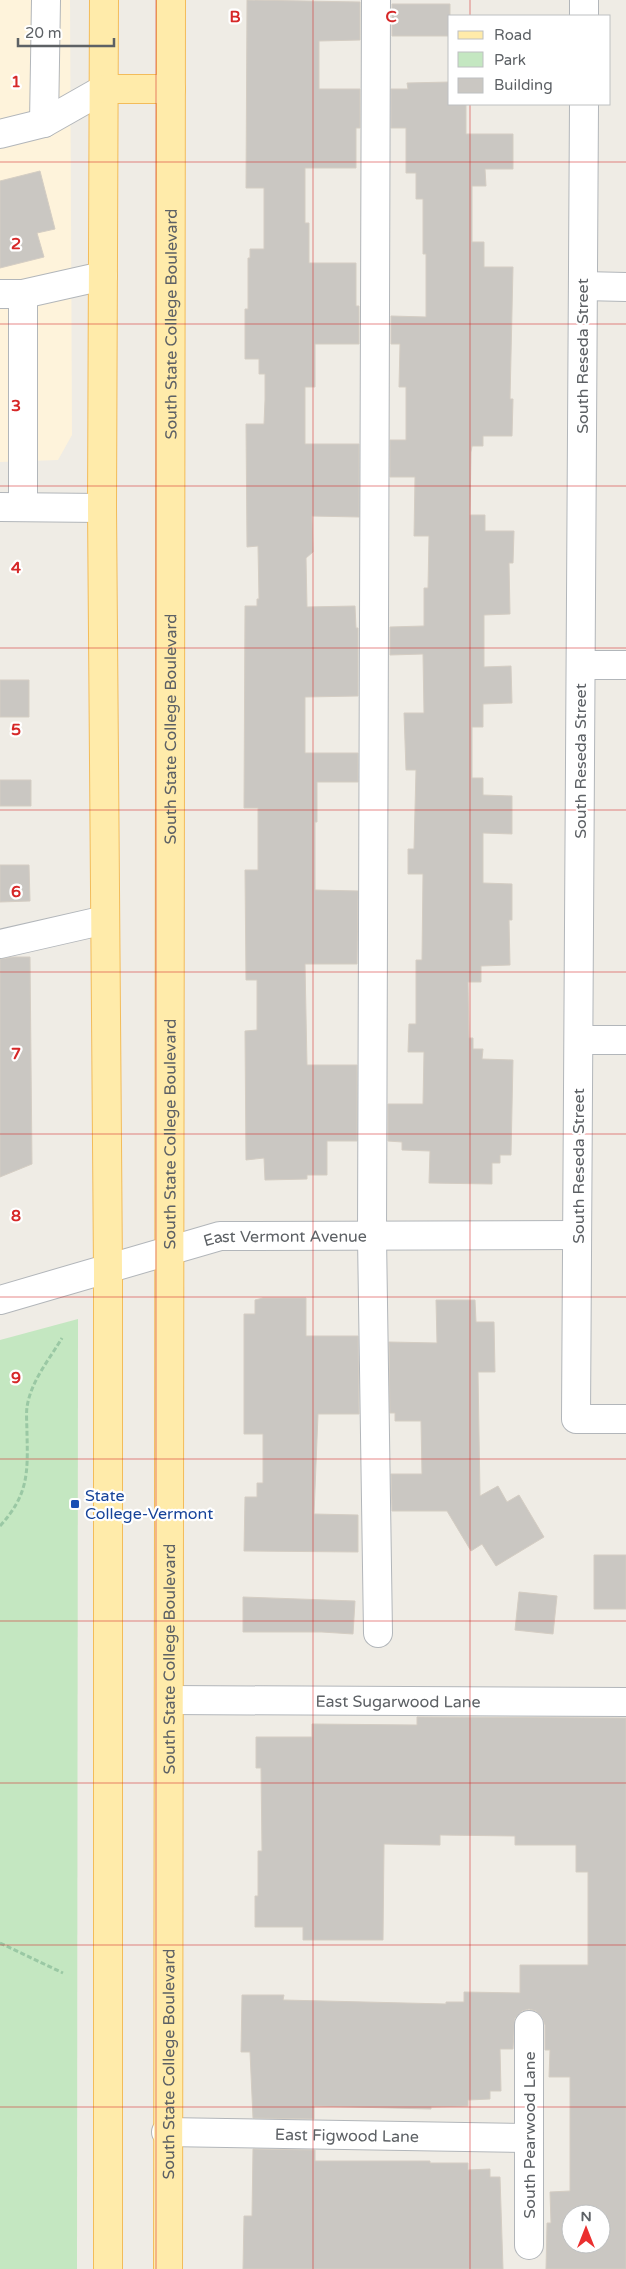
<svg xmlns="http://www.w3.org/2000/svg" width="626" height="2269" font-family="'Varela Round',sans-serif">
  <rect width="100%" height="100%" fill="#efece5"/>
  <!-- commercial -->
  <path fill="#fef3db" d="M 0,0 L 70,0 L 72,435 L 58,460 L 0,462 Z"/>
  <!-- green -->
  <path fill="#c4e7c1" d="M 78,1319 L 77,2269 L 0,2269 L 0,1340 Z"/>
  <!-- building -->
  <path fill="#cac7c2" stroke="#d4cdc3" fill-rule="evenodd" d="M 247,0 L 360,2 L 360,40 L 319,41 L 319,89 L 360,89 L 360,128 L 356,128 L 356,168 L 305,168 L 305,223 L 309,223 L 309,263 L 356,263 L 356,306 L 359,306 L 359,344 L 315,344 L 315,387 L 305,387 L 305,444 L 359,444 L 359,517 L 312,516 L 313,552 L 306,558 L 307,607 L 355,606 L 356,628 L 358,628 L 358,696 L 305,697 L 305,753 L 358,753 L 358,782 L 317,782 L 317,822 L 315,822 L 315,890 L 358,891 L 357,964 L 305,964 L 307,1065 L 357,1065 L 357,1141 L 327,1141 L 327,1175 L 307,1175 L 307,1179 L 265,1180 L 264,1158 L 246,1160 L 245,1031 L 257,1030 L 257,980 L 246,980 L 245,870 L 258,870 L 258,808 L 244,808 L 245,606 L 257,606 L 257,599 L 259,599 L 258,546 L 247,547 L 246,424 L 264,424 L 265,400 L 265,374 L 259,374 L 259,359 L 245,359 L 245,309 L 248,309 L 248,258 L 250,258 L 250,249 L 264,249 L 264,188 L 246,188 Z
    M 392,4 L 450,4 L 450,36 L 392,36 Z
    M 450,82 L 450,104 L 466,104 L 466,134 L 513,134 L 513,169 L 485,169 L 486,186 L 472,186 L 472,242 L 484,242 L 484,267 L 513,267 L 510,399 L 513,399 L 512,436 L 483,436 L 483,446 L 472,446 L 471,452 L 470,515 L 485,515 L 485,531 L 514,531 L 513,563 L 509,563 L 510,614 L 484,615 L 484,667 L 511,666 L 512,703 L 483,704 L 483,727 L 472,727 L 472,778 L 483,778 L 483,795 L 512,796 L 512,834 L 483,833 L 483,883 L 512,884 L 512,920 L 509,920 L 510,965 L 481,966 L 481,982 L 468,982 L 469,1038 L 473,1038 L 473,1049 L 483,1049 L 482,1059 L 513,1060 L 511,1155 L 500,1155 L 500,1163 L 492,1163 L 492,1184 L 429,1183 L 430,1151 L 402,1150 L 402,1142 L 388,1141 L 388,1104 L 423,1104 L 424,1052 L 408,1052 L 409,1024 L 416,1024 L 416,960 L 422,960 L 423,874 L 408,874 L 408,849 L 414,849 L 416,770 L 406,770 L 404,713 L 424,713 L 423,654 L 390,655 L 390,627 L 424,626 L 424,588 L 428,588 L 429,536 L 414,536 L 415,477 L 390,477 L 390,440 L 406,440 L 406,387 L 399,387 L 400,344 L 391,344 L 391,316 L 426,317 L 426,254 L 423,254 L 423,199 L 416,199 L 416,173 L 406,173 L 406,128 L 391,128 L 391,89 L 408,89 L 407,83 Z
    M 40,171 L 55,229 L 37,233 L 44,257 L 0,268 L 0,181 Z
    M 0,680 L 29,680 L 29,717 L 0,717 Z
    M 0,780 L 31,780 L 31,806 L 0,806 Z
    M 0,865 L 29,865 L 30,901 L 0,902 Z
    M 13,957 L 30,957 L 32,1164 L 0,1177 L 0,959 Z
    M 263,1298 L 306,1298 L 306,1336 L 358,1336 L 359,1414 L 318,1414 L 314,1514 L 358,1515 L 358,1552 L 244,1551 L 245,1497 L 257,1497 L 257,1483 L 263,1483 L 263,1434 L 244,1434 L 244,1314 L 255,1314 L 255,1300 Z
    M 436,1300 L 475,1300 L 476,1322 L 494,1322 L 495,1372 L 478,1372 L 480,1496 L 498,1486 L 507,1502 L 519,1495 L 544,1537 L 496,1566 L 482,1544 L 471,1551 L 447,1511 L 392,1511 L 391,1474 L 422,1474 L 421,1421 L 395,1421 L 395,1413 L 390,1413 L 389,1342 L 437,1343 Z
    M 594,1555 L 626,1555 L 626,1609 L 594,1609 Z
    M 519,1592 L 557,1596 L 553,1634 L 515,1630 Z
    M 243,1597 L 355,1601 L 353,1634 L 322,1632 L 243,1632 Z
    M 417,1717 L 626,1718 L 626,2269 L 546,2269 L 547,2223 L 551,2223 L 550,2192 L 570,2191 L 570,2077 L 549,2077 L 550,2050 L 545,2050 L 545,2025 L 542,2017 L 536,2011 L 529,2009 L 522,2011 L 515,2018 L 513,2049 L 500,2049 L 501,2091 L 490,2091 L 490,2099 L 468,2100 L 468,2106 L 431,2107 L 431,2109 L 314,2106 L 314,2119 L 253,2118 L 250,2052 L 241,2052 L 242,1995 L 284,1995 L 283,2000 L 446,2004 L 446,2002 L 464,2002 L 464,1992 L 520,1993 L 520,1965 L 588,1965 L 588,1872 L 576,1872 L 576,1845 L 515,1845 L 515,1836 L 440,1835 L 440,1845 L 384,1844 L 383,1940 L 303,1940 L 303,1927 L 255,1927 L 255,1896 L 258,1896 L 258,1851 L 262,1851 L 261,1768 L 256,1768 L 256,1737 L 312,1737 L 312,1724 L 417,1725 ZM 571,2214 L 601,2214 L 601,2244 L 571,2244 Z
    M 253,2149 L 315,2150 L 315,2161 L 430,2161 L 430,2163 L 468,2163 L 468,2170 L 490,2169 L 490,2177 L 500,2177 L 503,2269 L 243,2269 L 244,2216 L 252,2216 Z"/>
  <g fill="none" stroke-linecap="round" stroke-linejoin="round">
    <defs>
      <g id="minor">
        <path d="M 376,0 L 372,1237 L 378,1633"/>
        <path d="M 584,16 L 584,0"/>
        <path d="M 584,104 L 576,1419 L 626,1419"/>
        <path d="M 44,123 L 46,0"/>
        <path d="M 0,134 L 44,123 L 104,89"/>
        <path d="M 583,286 L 626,287"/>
        <path d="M 0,294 L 23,294 L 103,276"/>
        <path d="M 23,294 L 23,507"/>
        <path d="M 0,507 L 102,508"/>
        <path d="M 581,665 L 626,665"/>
        <path d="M 0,944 L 105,920"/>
        <path d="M 579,1040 L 626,1040"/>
        <path id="s1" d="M 0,1300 L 220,1236 L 577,1235"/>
        <path id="s2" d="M 169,1700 L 626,1702"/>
        <path d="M 529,2025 L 529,2245"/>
        <path id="s3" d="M 166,2132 L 529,2138"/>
      </g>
      <g id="major">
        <path d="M 104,0 L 102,508 L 108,1270 L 108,2269"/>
        <path d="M 104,89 L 171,89"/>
        <path id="s4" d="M 168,2269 L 171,0"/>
      </g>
    </defs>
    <!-- minor casing -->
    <use href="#minor" stroke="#b2b6ba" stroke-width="30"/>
    <!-- major casing -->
    <use href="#major" stroke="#f3bc5a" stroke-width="30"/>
    <!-- path -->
    <path stroke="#9ac8a4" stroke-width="3" stroke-dasharray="5 2.5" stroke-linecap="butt" d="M 0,1526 C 28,1495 28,1474 27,1434 C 27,1425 26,1415 27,1407 C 31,1381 49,1360 62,1338
      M 0,1943 L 63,1973"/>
    <!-- minor -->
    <use href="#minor" stroke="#fff" stroke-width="28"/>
    <!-- major -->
    <use href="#major" stroke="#ffebaa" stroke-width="28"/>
  </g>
  <!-- grid -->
  <path fill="none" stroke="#d62828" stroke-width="1" stroke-opacity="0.55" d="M 156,0 L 156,2269M 313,0 L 313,2269M 470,0 L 470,16M 470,104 L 470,2269M 0,162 L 626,162M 0,324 L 626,324M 0,486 L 626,486M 0,648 L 626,648M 0,810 L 626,810M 0,972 L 626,972M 0,1134 L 626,1134M 0,1297 L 626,1297M 0,1459 L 626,1459M 0,1621 L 626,1621M 0,1783 L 626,1783M 0,1945 L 626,1945M 0,2107 L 626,2107"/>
  <!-- markers -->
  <rect fill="#1a4fb4" stroke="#fff" stroke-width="2" x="70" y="1499" width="10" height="10" rx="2.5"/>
  <g text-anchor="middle" stroke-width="4.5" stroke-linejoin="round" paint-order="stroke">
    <!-- street labels -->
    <g font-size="16" fill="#5d6165" stroke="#fff">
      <text dy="6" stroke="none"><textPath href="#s4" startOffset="1945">South State College Boulevard</textPath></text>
      <text transform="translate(582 356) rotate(-90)" y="6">South Reseda Street</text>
      <text dy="6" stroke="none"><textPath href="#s4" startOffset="1540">South State College Boulevard</textPath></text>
      <text transform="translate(580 761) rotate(-90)" y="6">South Reseda Street</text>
      <text dy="6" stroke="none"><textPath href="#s4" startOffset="1135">South State College Boulevard</textPath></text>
      <text transform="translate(578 1166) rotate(-90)" y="6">South Reseda Street</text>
      <text dy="6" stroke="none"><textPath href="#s1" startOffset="294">East Vermont Avenue</textPath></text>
      <text dy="6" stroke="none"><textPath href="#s4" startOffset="610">South State College Boulevard</textPath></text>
      <text dy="6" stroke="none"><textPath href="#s2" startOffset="229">East Sugarwood Lane</textPath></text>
      <text dy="6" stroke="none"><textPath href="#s4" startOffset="205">South State College Boulevard</textPath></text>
      <text dy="6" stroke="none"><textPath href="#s3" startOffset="181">East Figwood Lane</textPath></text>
      <text transform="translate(529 2135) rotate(-90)" y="6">South Pearwood Lane</text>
    </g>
    <!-- transit labels -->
    <g font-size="16" fill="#164399" stroke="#fff" text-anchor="start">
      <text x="85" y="1501">State<tspan x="85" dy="18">College-Vermont</tspan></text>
    </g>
  </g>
  <g font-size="16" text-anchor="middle" font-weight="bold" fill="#d62828" stroke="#fff" stroke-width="4.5" stroke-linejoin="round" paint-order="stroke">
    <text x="235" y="22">B</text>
    <text x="391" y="22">C</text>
    <text x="16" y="87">1</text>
    <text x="16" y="249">2</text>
    <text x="16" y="411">3</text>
    <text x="16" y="573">4</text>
    <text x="16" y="735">5</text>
    <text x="16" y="897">6</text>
    <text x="16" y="1059">7</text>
    <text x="16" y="1221">8</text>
    <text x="16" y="1383">9</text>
  </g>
  <!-- legend -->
  <rect x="448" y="15" width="162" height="90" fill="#ffffff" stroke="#bec0c1"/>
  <rect x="458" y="31" width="25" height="8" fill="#ffebaa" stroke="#bec0c1"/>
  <text x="494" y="40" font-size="15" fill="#5d6165">Road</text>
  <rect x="458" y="52" width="25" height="15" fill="#c4e7c1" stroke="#bec0c1"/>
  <text x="494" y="65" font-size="15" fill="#5d6165">Park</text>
  <rect x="458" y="78" width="25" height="15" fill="#cac7c2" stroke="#bec0c1"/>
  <text x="494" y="90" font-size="15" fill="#5d6165">Building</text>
  <!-- north arrow -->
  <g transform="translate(586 2229)"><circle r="24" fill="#ffffff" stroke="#bec0c1"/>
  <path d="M0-4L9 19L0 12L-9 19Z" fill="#eb2f2f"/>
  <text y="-8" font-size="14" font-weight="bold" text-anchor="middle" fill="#5d6165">N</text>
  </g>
  <!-- scale -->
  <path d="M18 38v8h96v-8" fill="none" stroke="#5d6165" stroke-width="2.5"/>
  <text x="25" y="38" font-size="15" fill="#5d6165" stroke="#ffffff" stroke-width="4" paint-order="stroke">20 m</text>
</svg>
